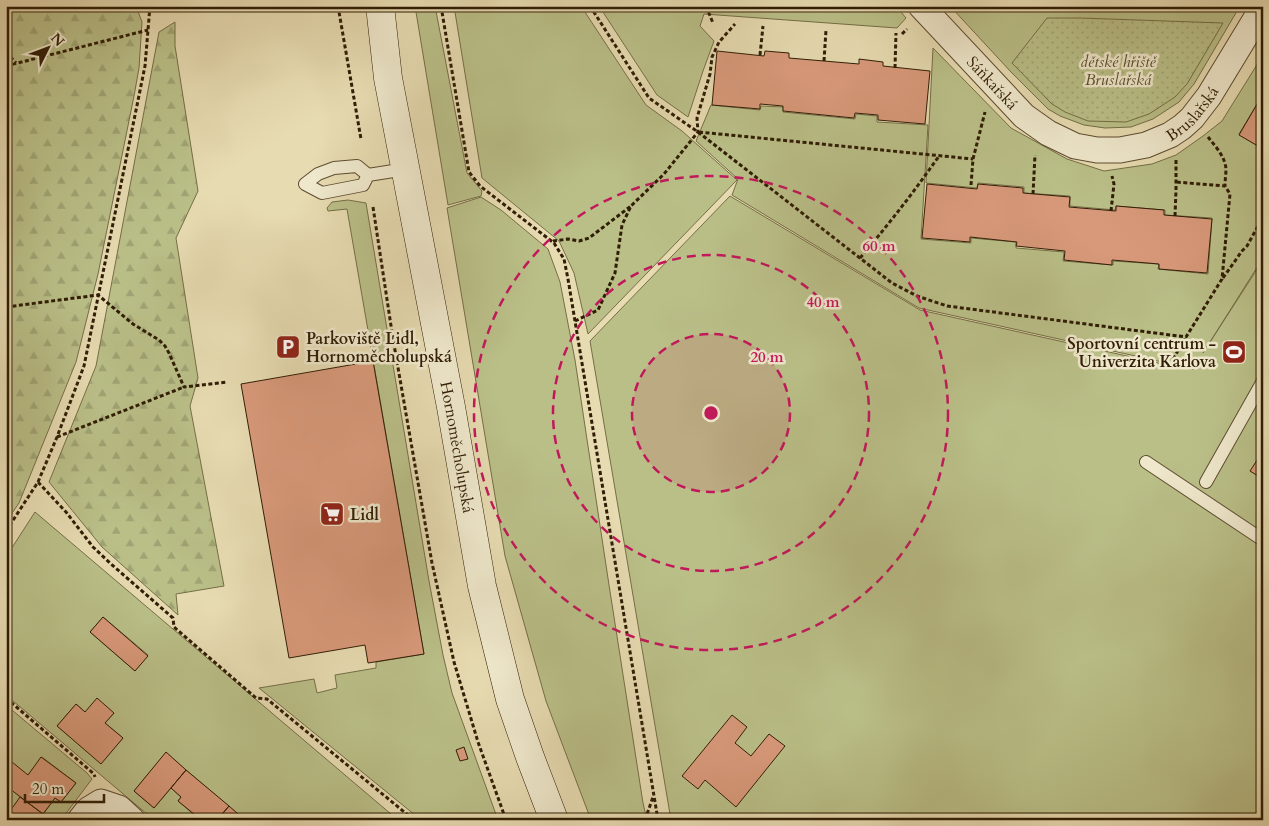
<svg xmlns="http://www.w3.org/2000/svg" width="1269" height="826" font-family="Cardo,serif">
  <defs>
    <pattern id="forest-firs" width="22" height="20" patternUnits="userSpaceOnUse" patternTransform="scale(1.25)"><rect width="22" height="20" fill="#babf88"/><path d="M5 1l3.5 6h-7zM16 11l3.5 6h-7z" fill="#a0a474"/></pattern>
    <pattern id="park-dots" width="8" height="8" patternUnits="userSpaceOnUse" patternTransform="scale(1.25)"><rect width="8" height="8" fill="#babf88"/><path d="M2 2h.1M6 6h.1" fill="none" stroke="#a0a474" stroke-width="1.8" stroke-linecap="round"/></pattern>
  </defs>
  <rect width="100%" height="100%" fill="#e7dbb1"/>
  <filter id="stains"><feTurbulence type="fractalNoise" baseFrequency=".004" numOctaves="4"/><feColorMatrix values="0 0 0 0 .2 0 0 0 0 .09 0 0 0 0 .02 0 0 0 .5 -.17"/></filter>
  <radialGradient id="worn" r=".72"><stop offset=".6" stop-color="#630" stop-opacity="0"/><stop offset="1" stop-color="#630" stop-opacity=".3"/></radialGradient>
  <!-- green -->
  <path fill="#babf88" stroke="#756e46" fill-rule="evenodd" d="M 415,6 L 435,6 L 467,173 L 482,191 L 481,196 L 448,205 Z
    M 454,6 L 581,6 L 646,105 L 682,131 L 737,180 L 588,334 L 574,273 L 559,241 L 482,178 Z
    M 599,6 L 896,6 L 906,18 L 897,28 L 704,14 L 700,26 L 714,41 L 703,71 L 688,117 L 657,95 Z
    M 950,6 L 1240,6 L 1194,84 L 1179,102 L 1153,119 L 1131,127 L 1105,128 L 1084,125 L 1060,116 L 1048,109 L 1011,72 Z
    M 933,48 L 1011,128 L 1067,159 L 1104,171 L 1152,164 L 1176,155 L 1203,136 L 1222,121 L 1263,55 L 1263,85 L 1259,91 L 1263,94 L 1239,134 L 1263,149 L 1263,258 L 1203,353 L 1263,260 L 1263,820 L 671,820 L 590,341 L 730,196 L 920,310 L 1181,368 L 1194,369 L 919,308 L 732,195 L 738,179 L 696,141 L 711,105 L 760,110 L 761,106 L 783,107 L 783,112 L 855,119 L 856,114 L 877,116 L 877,122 L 928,125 L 921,239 L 971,243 L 971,238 L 1016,242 L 1016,248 L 1064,252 L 1063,261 L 1113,265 L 1113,261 L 1159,264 L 1158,269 L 1208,274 L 1212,218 L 1165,215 L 1165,210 L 1116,206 L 1115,210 L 1070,206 L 1070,196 L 1024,193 L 1024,187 L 978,183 L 977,188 L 926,183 Z
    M 481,197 L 501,210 L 548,249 L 560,282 L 575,360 L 609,585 L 643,803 L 647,820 L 591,820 L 546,701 L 505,556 L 447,208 Z
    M 348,200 L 366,203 L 429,581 L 443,655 L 452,693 L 498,820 L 421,820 L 259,688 L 314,679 L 317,693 L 337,688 L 335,675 L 376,668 L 376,662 L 424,654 L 347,209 L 328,211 L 327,208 L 332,202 Z
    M 35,512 L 398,820 L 245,820 L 166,753 L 134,791 L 154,808 L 171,788 L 181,797 L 178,801 L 199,819 L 203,816 L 208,820 L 154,820 L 6,695 L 6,557 ZM 103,617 L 148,655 L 135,671 L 90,632 ZM 76,704 L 85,712 L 114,713 L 105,723 L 123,738 L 101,763 L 57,726 Z
    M 6,705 L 87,773 L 92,779 L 61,820 L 39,820 L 55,798 L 61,802 L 76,783 L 42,757 L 27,776 L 33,781 L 8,814 L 6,813 Z"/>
  <!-- forest -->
  <path fill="url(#forest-firs)" stroke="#756e46" d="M 6,6 L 136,6 L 142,22 L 139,68 L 134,96 L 98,274 L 76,362 L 19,503 L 6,522 Z
    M 175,22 L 175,46 L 198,191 L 176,238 L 198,378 L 190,406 L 224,586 L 176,594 L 178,615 L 102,547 L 49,482 L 96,366 L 159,32 Z"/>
  <!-- park -->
  <path fill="url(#park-dots)" stroke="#756e46" d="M 1047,18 L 1080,18 L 1223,23 L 1187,84 L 1175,97 L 1149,114 L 1126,122 L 1088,121 L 1065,112 L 1052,104 L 1012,63 Z"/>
  <!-- building -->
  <path fill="#d8997a" stroke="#301d05" d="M 717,51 L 764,56 L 765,51 L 789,53 L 789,58 L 859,64 L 859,59 L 883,62 L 883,66 L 930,71 L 925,124 L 878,120 L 878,115 L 855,113 L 854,118 L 783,111 L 783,106 L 760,104 L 760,109 L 712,105 Z
    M 1263,94 L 1263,149 L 1239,135 Z
    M 927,184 L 977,189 L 978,184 L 1023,188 L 1023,193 L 1070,197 L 1069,207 L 1116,211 L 1116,206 L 1164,210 L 1164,215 L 1212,219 L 1207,273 L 1159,269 L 1159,264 L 1112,260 L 1112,265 L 1064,260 L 1065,251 L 1016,246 L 1017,242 L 970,237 L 970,242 L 922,238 Z
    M 373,361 L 424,654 L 368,663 L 365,645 L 289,658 L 241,384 Z
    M 1263,451 L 1263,479 L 1250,471 Z
    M 103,617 L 148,656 L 135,671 L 90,632 Z
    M 97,698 L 114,713 L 105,723 L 123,738 L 101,764 L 57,726 L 76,704 L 85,712 Z
    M 732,715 L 747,727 L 735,743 L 751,756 L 769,734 L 785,746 L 736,807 L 705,780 L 698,789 L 682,776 Z
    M 464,747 L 468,759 L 460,761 L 456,750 Z
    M 166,752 L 186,770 L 154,808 L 134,791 Z
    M 41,757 L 76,783 L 61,802 L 55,798 L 43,814 L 6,786 L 6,769 L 12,762 L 28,775 Z
    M 186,770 L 229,806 L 217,820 L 208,820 L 203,816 L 200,819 L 178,801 L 181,797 L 171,788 Z
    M 20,797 L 43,814 L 39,820 L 6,820 L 6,813 L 8,814 Z
    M 229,806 L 245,820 L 217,820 Z"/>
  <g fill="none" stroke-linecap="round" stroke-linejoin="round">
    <defs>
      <path id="lane" d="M 368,175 L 363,185 L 322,193 L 305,184 L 318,174 L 334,168 L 357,166 L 368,175 L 406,169
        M 1146,462 L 1263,540
        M 1206,482 L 1263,381"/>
      <g id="street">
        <path id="s1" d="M 921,6 L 1024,116 L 1048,133 L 1075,146 L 1097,150 L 1120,150 L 1146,145 L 1170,135 L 1182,127 L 1192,118 L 1209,96 L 1263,7"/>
        <path d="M 80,820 L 88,810 L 101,802 L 119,808 L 132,820"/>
      </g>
      <g id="secondary">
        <path id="s2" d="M 380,6 L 388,78 L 451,407 L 482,586 L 510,699 L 530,757 L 554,820"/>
      </g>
    </defs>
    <!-- lane casing -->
    <use href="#lane" stroke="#5e4c30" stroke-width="14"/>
    <!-- street casing -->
    <use href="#street" stroke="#5e4c30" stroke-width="27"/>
    <!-- secondary casing -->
    <use href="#secondary" stroke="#301d05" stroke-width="29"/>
    <!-- path -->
    <path stroke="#301d05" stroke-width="3" stroke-dasharray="4 2.5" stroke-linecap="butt" d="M 338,6 L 361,139
      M 441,6 L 469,172 L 480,186 L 554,243 L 564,259 L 568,279 L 658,820
      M 590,6 L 649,98 L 698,132 L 892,283 L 917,296 L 947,306 L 1186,337 L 1222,279 L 1230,194 L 1225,186 L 1176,182
      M 706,6 L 713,23
      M 902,34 L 907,29
      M 6,52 L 16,63
      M 760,55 L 763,26
      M 824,61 L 826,30
      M 6,66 L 148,30
      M 895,68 L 896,33
      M 699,132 L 973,159
      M 1208,137 C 1215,146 1225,156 1226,169 C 1226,174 1225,180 1225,186
      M 971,185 L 973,159 L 985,112
      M 1033,194 L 1035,155
      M 373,207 L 393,339 L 432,563 L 454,662 L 478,742 L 506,820
      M 1111,211 L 1114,184 L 1112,176
      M 1175,216 L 1176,190 L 1176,159
      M 553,241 L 568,239 L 579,241 L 589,238 L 631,206
      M 860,258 C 888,225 914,192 939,156
      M 1223,278 L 1242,251 L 1247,246 L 1263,217
      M 6,307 L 98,295 L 133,324 L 159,340 L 165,346 L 169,353 L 184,387 L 227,382
      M 575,321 L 598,310 L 615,273 L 622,225 L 631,206 L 664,174 L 698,132 L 697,118 L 710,74 L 712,57 L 719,42 L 735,24
      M 1173,359 L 1186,337
      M 57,437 L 184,387
      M 38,482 L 66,512 L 93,547 L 111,564 L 173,618 L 174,627 L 256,698 L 267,699 L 414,820
      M 6,531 L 38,482 L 57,437 L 84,366 L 145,66 L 150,6
      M 6,698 L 94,774 L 95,777
      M 645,820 L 653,797"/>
    <!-- lane -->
    <use href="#lane" stroke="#efe8cc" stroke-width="12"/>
    <!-- street -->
    <use href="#street" stroke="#efe8cc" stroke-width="25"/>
    <!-- secondary -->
    <use href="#secondary" stroke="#efe8cc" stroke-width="28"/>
  </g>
  <!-- distance rings -->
  <circle cx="711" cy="413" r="79" fill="#c2185b" fill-opacity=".12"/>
  <g fill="none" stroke="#c2185b" stroke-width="2.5" stroke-dasharray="9 6">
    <circle cx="711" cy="413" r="79"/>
    <circle cx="711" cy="413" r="158"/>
    <circle cx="711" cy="413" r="237"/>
  </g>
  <!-- icons -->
  <defs>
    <symbol id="parking-square" viewBox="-11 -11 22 22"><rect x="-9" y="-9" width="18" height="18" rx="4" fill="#8f2418" stroke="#efe8cc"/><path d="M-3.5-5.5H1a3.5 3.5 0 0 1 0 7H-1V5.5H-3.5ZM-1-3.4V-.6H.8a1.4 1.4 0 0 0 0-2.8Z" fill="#fff"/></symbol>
    <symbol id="stadium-square" viewBox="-11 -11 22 22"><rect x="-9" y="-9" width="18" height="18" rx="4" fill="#8f2418" stroke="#efe8cc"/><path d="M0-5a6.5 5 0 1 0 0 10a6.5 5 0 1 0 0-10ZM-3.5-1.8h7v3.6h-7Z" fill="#fff"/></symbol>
    <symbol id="supermarket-square" viewBox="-11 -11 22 22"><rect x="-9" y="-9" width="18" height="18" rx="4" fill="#8f2418" stroke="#efe8cc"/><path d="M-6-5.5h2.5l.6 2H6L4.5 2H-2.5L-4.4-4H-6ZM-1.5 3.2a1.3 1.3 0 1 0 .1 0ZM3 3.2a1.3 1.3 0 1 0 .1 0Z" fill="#fff"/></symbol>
  </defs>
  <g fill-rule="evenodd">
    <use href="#parking-square" x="274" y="333" width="28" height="28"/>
    <use href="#stadium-square" x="1220" y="338" width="28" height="28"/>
    <use href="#supermarket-square" x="318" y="500" width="28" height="28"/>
  </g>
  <g text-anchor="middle" stroke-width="5" stroke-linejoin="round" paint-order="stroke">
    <!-- park labels -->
    <g font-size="16" font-style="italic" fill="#594e2c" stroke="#efe8cc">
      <text x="1118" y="67">dětské hřiště<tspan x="1118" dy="18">Bruslařská</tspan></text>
    </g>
    <!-- street labels -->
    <g font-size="16" fill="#301d05" stroke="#efe8cc">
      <text dy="6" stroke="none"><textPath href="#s1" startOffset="105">Sáňkařská</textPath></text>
      <text dy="6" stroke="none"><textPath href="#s1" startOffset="339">Bruslařská</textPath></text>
      <text dy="6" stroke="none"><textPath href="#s2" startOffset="448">Hornoměcholupská</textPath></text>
    </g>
    <!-- poi labels -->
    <g font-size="16" font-weight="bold" fill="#301d05" stroke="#efe8cc" text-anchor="start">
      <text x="306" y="344">Parkoviště Lidl,<tspan x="306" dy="18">Hornoměcholupská</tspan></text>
      <text x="1216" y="349" text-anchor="end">Sportovní centrum -<tspan x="1216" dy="18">Univerzita Karlova</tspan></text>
      <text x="350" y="520">Lidl</text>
    </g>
  </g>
  <circle cx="711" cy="413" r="8" fill="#c2185b" stroke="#efe8cc" stroke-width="2.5"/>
  <g font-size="15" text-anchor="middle" font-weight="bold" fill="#c2185b" stroke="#efe8cc" stroke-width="5" stroke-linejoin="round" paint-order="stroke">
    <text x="879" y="251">60 m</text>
    <text x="823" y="307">40 m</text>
    <text x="767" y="362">20 m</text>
  </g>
  <!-- margin -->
  <rect width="1269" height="826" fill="none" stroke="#e7dbb1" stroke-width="25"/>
  <rect x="8" y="8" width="1254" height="811" fill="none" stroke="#301d05" stroke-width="2.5"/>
  <rect x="12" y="12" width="1244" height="801" fill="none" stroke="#301d05"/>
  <!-- north arrow -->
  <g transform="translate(48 48) rotate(48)" stroke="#efe8cc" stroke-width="4" paint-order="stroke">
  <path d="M0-4L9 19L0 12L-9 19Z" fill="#301d05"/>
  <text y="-8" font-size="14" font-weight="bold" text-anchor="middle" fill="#301d05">N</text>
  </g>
  <!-- scale -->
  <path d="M25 794v8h79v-8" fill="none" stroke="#301d05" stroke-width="2.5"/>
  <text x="32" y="794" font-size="15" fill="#301d05" stroke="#efe8cc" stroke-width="4" paint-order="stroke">20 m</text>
  <rect width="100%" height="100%" filter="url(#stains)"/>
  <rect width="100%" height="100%" fill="url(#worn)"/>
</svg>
